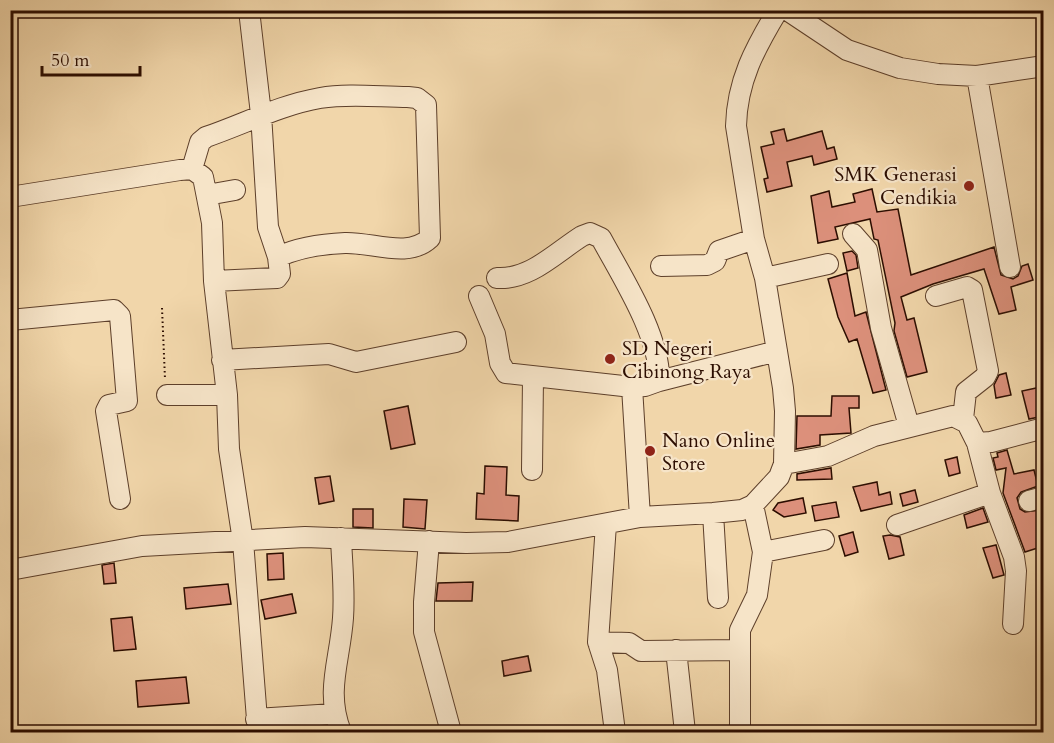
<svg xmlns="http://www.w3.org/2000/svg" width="1054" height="743" font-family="Cardo,serif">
  <rect width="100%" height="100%" fill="#f1d6aa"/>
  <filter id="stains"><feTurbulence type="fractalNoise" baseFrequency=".00333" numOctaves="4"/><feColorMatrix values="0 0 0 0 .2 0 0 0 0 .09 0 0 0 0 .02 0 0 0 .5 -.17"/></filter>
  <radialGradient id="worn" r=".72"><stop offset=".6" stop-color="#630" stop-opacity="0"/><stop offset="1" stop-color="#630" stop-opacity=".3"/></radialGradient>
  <!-- building -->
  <path fill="#dc907b" stroke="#2c0d00" stroke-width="1.5" d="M 784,129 L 787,141 L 822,131 L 827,149 L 834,147 L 837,159 L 814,165 L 812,156 L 787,162 L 792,186 L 767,192 L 764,179 L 768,178 L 761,147 L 774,144 L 771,132 Z
    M 872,189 L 877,212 L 898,209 L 911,275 L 994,247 L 1001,275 L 1013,279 L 1018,276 L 1022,266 L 1028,264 L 1033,280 L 1011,287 L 1016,310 L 999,314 L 984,269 L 933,284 L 901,297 L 907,320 L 914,318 L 927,372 L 907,377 L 894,331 L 895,323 L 878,240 L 874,239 L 870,219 L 835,227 L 838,239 L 818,243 L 811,196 L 829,191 L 832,207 L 855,202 L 853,194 Z
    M 852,251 L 856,255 L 858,268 L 847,271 L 843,253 Z
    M 847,273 L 855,316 L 866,312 L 886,390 L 873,393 L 857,339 L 849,342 L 838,317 L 828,279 Z
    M 1006,373 L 1011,395 L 996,398 L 994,385 L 999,375 Z
    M 1041,387 L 1044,416 L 1029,419 L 1022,391 Z
    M 832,396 L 859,396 L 859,408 L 849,408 L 851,433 L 820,435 L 820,445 L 796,449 L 797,416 L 831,416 Z
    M 408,406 L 415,444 L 391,449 L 384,411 Z
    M 1007,450 L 1014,474 L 1034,470 L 1038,486 L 1021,492 L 1017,498 L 1020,509 L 1025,512 L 1040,510 L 1043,523 L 1044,546 L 1025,552 L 1003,493 L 1006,468 L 996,470 L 993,458 L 998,457 L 997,453 Z
    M 957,457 L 960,473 L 949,476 L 945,460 Z
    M 485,466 L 507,467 L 506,495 L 519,496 L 518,521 L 476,519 L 477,493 L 484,494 Z
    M 831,468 L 832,479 L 797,480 L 797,474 Z
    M 330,476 L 334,501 L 319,504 L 315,478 Z
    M 877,482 L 879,495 L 890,492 L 892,504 L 861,511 L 853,487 Z
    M 915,490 L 918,502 L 903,506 L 900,494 Z
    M 803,498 L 806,513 L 784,517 L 773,510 L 778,503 Z
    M 404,499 L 427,500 L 425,529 L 403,527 Z
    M 836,502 L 839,517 L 815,521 L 812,506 Z
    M 983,508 L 988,522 L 967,528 L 964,515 Z
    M 353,509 L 373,509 L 373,528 L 353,527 Z
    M 853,532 L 858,552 L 845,556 L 839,536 Z
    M 890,535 L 900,537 L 904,555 L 889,559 L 883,536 Z
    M 996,545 L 1004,575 L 993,578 L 983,548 Z
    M 283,553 L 284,579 L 268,580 L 267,554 Z
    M 114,563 L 116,583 L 104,584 L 102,565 Z
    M 473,582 L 472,601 L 436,601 L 438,583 Z
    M 228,584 L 231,604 L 186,609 L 184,588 Z
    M 292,594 L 296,613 L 265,619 L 261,600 Z
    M 132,617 L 136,649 L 114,651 L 111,619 Z
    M 528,656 L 531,671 L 504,676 L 502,661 Z
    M 186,677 L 189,703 L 138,707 L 136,681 Z"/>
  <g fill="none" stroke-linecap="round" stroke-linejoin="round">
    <defs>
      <path id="minor" d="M 249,10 L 261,114 L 268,227 L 278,257
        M 787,10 L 847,50 L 900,68 L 938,74 L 977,76 L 1044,66
        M 977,76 L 1010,267
        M 192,169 L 200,142 L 206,137 C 244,124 280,105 320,98 C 348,93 380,97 408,97 L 417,98 L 426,105 L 430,238 C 408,259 373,242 345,243 C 322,244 299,247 278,257 L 280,274 L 277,278 L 214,281
        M 207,195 L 235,190
        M 10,197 L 180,170 L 192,169 L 203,177 L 212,223 L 214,281 L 227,395 L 229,449 L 243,541 L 258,732
        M 853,234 L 867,250 L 881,328 L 909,426
        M 661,266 L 707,265 L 715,261 L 719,251 L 754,239
        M 497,278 C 530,280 555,253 582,236 L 590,233 L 601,238 C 622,277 661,337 659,381 L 645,386 L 632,387 L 640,517
        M 765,278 L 828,264
        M 479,296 L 495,334 L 500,363 L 506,373 L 632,387
        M 936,296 L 967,287 L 972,290 L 988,371 L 985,377 L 966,392 L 963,419
        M 10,320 L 114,310 L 120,316 L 127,401 L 109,405 L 106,411 L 120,499
        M 222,360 L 329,354 L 356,362 L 456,342
        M 659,381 L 777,351
        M 167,395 L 227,395
        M 977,443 L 990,493 L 1014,557 L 1016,571 L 1013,624
        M 784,464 L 828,456 L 874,436 L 953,416 L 967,423 L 977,443 L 991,442 L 1044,428
        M 532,470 L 533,377
        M 1029,501 L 1044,497
        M 713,513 L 718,598
        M 606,524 L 598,642 L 607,670 L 615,732
        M 897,525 L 990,493
        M 341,538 C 342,564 345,592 343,618 C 340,661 325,691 341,732
        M 429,541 L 424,602 L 424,632 L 451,732
        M 763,552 L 824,540
        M 10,570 L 142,546 L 305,537 L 466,543 L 508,542 L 640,517 L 713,513 L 742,510 L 753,505 L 779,477 L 784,464 L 785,411 L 783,388 L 765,278 L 754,239 L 736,126 C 737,81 755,48 778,10
        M 598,642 L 629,643 L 641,651 L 740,650
        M 676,650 L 685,732
        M 256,719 L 334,714
        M 740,732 L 740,630 L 757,595 L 763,552 L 753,505"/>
    </defs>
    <!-- minor casing -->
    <use href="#minor" stroke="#5d3f2a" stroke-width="22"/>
    <!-- path -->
    <path stroke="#2c0d00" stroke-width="2" stroke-dasharray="1.5 3" stroke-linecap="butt" d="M 162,308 L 165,379"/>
    <!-- minor -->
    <use href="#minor" stroke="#f6e4c8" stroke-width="20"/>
  </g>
  <!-- markers -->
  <g fill="#8f2418" stroke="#f6e4c8" stroke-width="2">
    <circle cx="969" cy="186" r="6"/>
    <circle cx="610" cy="359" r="6"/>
    <circle cx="650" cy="451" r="6"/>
  </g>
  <g text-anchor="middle" stroke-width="4.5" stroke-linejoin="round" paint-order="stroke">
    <!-- poi labels -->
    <g font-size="20" fill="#2c0d00" stroke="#f6e4c8" text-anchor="start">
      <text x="957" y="181" text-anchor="end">SMK Generasi<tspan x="957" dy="23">Cendikia</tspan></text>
      <text x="622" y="355">SD Negeri<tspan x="622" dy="23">Cibinong Raya</tspan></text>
      <text x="662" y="447">Nano Online<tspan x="662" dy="23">Store</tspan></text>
    </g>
  </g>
  <!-- margin -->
  <rect width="1054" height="743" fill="none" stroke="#f1d6aa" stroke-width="36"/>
  <rect x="12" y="12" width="1030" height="719" fill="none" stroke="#2c0d00" stroke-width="3"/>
  <rect x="18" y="18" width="1018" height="707" fill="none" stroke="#2c0d00" stroke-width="1.5"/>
  <!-- scale -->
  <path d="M42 66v9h98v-9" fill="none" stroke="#2c0d00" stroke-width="3"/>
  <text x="51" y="66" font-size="18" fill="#2c0d00" stroke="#f6e4c8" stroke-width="4.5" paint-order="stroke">50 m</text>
  <rect width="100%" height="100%" filter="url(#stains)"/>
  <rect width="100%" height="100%" fill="url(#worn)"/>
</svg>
